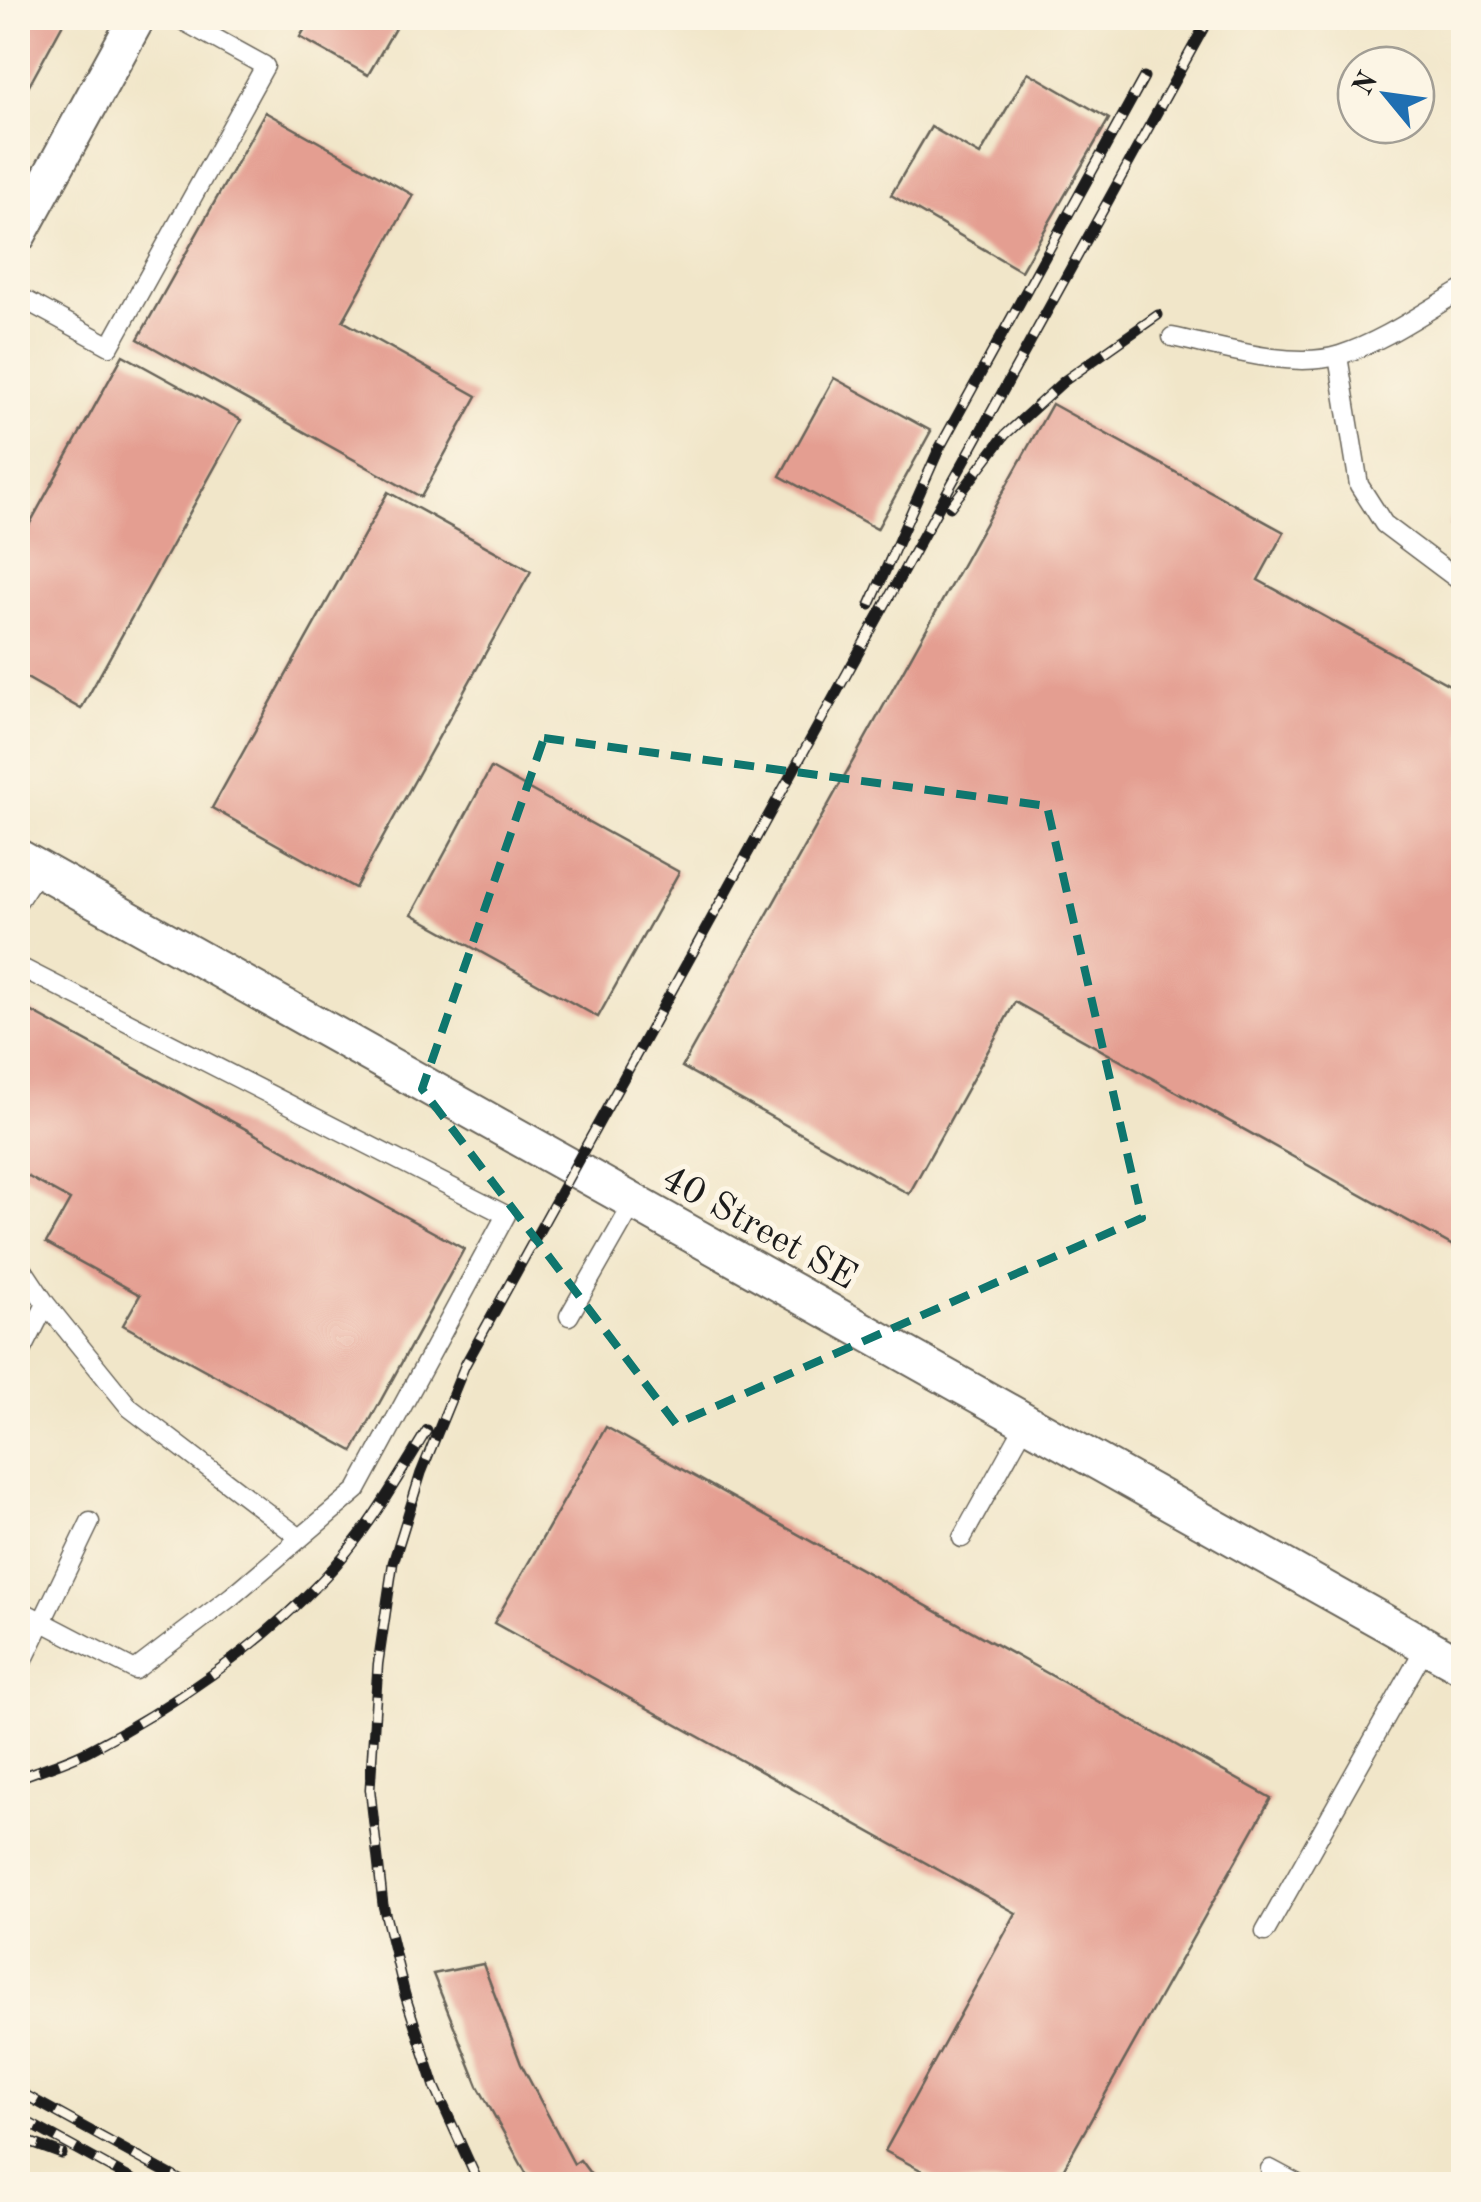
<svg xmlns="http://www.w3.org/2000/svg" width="1481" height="2202" font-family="'Old Standard TT',serif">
  <rect width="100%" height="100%" fill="#fcf5e5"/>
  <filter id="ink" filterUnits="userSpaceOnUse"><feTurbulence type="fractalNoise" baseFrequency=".01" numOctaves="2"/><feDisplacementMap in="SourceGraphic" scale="20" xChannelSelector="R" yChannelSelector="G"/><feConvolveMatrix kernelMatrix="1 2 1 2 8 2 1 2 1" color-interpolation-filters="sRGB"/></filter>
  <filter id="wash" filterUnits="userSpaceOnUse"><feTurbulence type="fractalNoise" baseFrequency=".0048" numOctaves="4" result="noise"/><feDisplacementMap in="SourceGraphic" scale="40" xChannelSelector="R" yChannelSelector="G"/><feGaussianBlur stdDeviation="2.25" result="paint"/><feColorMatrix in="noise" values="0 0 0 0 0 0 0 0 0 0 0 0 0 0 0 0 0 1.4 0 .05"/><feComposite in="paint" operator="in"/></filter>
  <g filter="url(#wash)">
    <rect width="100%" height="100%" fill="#f1e6c9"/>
    <g id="blocks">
      <!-- building -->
      <path fill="#e49e91" d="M 18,18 L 66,18 L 18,106 Z
        M 311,18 L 401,18 L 368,75 L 300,37 Z
        M 1028,72 L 1109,119 L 1021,271 L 891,195 L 931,127 L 980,155 Z
        M 265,112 L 413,195 L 343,321 L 477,396 L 421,497 L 138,339 Z
        M 123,355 L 241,420 L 81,709 L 18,673 L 18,545 Z
        M 834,378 L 931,431 L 877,529 L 780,476 Z
        M 1052,404 L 1284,532 L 1258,580 L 1464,693 L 1464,1252 L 1015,1002 L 909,1194 L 682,1067 Z
        M 388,492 L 531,571 L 355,888 L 212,808 Z
        M 1464,498 L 1464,533 L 1449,525 Z
        M 491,768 L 679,872 L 598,1017 L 412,914 Z
        M 18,1004 L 464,1249 L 353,1451 L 123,1325 L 140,1295 L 46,1243 L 70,1200 L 18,1171 Z
        M 606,1427 L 1271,1798 L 1055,2184 L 947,2184 L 885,2151 L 1016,1913 L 494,1623 Z
        M 483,1964 L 521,2064 L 574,2164 L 580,2160 L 598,2184 L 532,2184 L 478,2086 L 433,1974 Z"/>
    </g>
  </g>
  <g filter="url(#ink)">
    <use href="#blocks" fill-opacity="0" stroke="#676359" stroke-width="2.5"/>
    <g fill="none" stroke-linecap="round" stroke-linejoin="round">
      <defs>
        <path id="service" d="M 18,296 L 110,346 L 265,66 L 178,18
          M 1172,337 C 1220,347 1292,370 1340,355 C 1384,341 1424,312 1464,289
          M 1338,356 L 1359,485 L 1384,524 L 1464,584
          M 18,901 L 39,869
          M 18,966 L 506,1215 L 357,1490 L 232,1596 L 135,1670 L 18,1609
          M 18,1262 L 46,1304 L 18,1359
          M 46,1304 L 130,1408 L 300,1538
          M 569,1316 L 633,1204
          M 962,1538 L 1026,1423
          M 25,1657 L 90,1522
          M 1265,1932 L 1426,1646
          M 1270,2169 L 1298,2184"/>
        <path id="minor" d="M 18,235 L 137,18
          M 18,857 L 1464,1667"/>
      </defs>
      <!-- service casing -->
      <use href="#service" stroke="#676359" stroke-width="21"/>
      <!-- minor casing -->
      <use href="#minor" stroke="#676359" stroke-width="39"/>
      <!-- service -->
      <use href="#service" stroke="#fff" stroke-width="18"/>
      <!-- minor -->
      <use href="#minor" stroke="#fff" stroke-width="35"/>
      <defs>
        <path id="rail" d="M 950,507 L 1005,435 L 1064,381 L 1158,315
          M 870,605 L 939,449 L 1144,77
          M 18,1778 C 41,1769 66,1762 89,1750 C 172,1707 257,1648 322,1580 C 365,1536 396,1481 427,1430
          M 18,2091 L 187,2184
          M 18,2117 L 140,2184
          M 18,2138 L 62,2154
          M 479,2184 L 435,2087 L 405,1995 L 383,1905 L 370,1789 L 378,1664 L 393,1563 L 421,1473 L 465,1365 L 1209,18"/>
      </defs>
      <!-- rail casing -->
      <use href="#rail" stroke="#1c1c1c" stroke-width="11"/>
      <!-- rail -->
      <use href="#rail" stroke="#fcf5e5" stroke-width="8" stroke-dasharray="22" stroke-linecap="butt"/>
    </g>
  </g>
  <!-- marked area -->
  <path fill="none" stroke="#0f766e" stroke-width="8" stroke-dasharray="20 12" stroke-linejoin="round" d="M 544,738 L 1047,806 L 1142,1218 L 676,1424 L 422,1089 Z"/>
  <g text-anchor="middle" stroke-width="10" stroke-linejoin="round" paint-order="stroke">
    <!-- street labels -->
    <g font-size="38" fill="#1c1c1c" stroke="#fcf5e5">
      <text transform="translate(760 1226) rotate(29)" y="13">40 Street SE</text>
    </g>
  </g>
  <!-- margin -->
  <rect width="1481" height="2202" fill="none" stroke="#fcf5e5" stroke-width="60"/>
  <!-- north arrow -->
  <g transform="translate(1386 95) rotate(299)"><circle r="48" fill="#fcf5e5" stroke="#a29e95" stroke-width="2.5"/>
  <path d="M0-8L18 38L0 25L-18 38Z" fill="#1f6fb2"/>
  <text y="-15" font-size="28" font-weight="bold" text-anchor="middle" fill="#1c1c1c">N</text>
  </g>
</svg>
